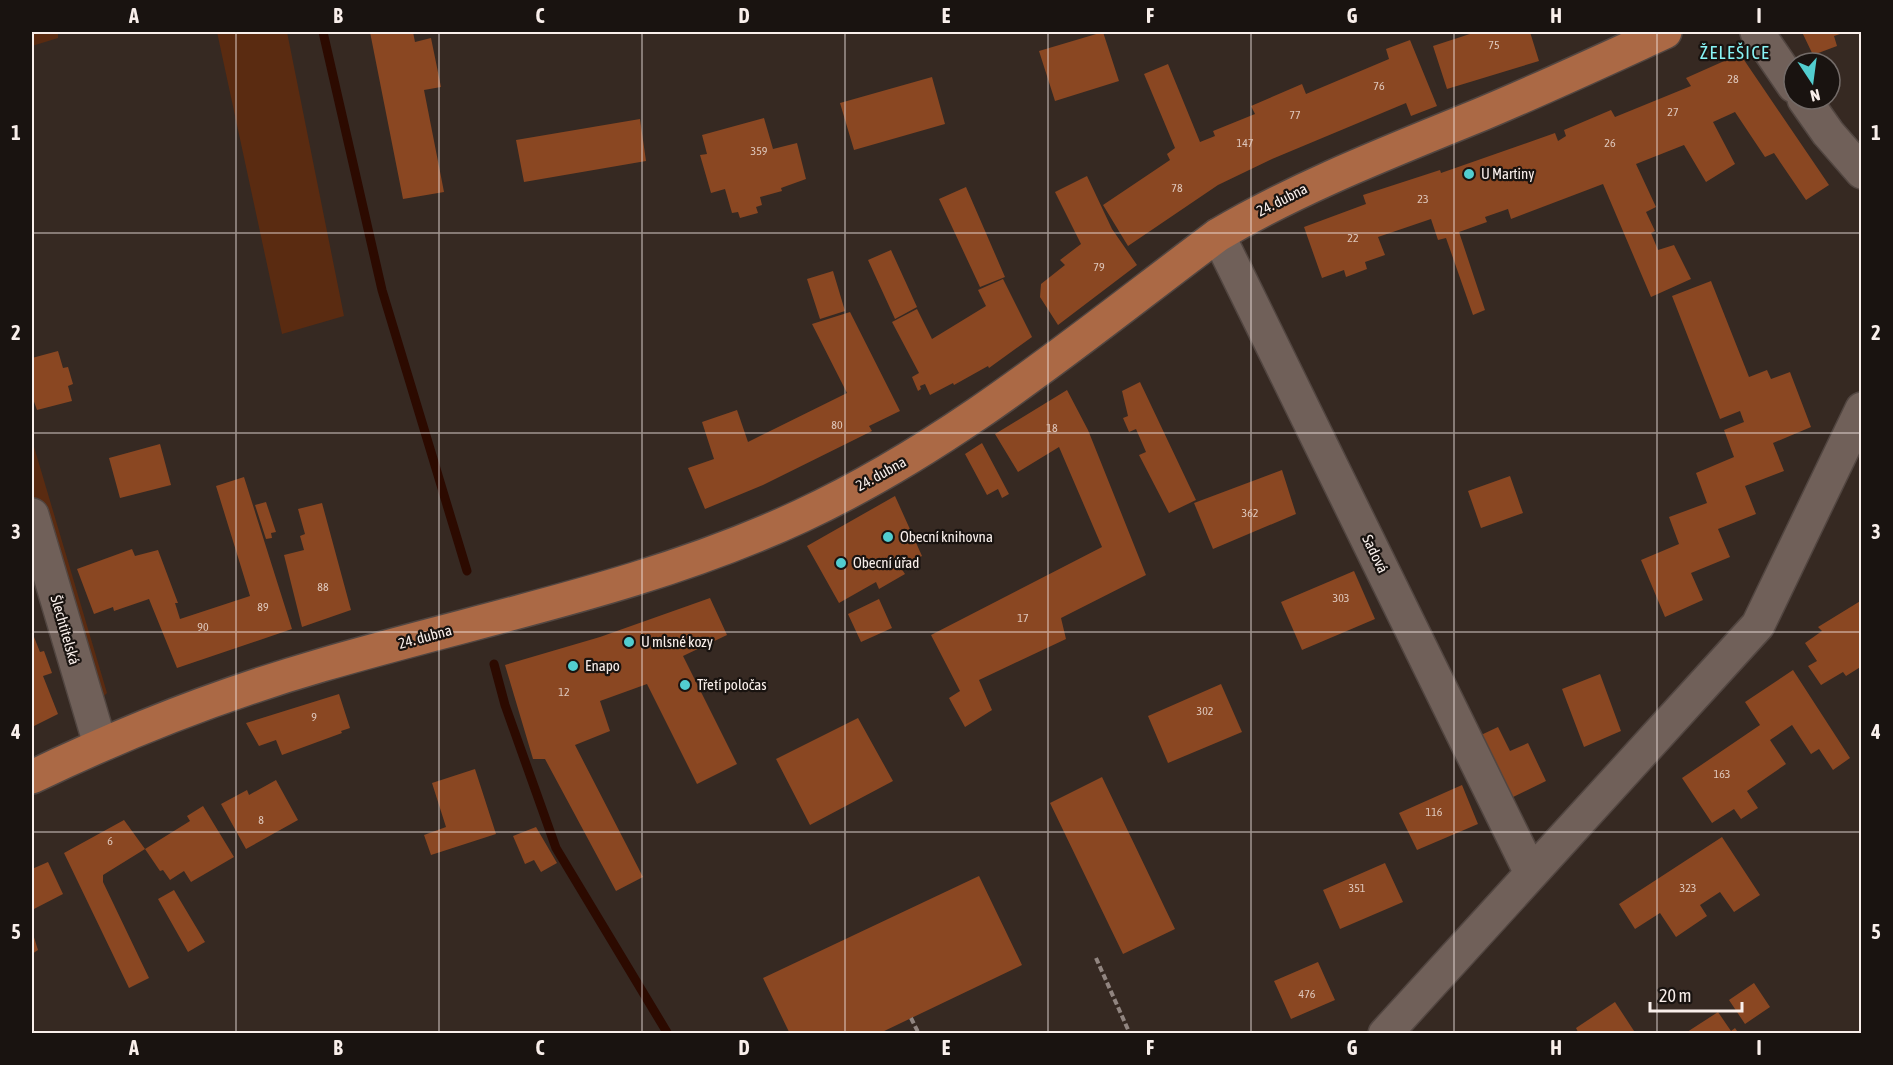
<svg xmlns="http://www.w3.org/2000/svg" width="1893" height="1065" font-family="'Asap Condensed',sans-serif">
  <rect width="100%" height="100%" fill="#362922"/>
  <!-- green -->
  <path fill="#5a2b11" d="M 32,32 L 58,32 L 58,38 L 32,46 Z
    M 217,32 L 287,32 L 344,316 L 282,334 Z
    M 32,440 L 107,693 L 76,723 L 32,568 Z"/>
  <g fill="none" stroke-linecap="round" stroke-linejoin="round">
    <!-- stream -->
    <path stroke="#2c0a00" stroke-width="9" d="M 323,32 L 382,290 L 467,571
      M 494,664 L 505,705 L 556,848 L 668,1034"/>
  </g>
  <!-- building -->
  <path fill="#8a4722" d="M 370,32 L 413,32 L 415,42 L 431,38 L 441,87 L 424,90 L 444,192 L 403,199 Z
    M 1103,32 L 1119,81 L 1055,101 L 1039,51 Z
    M 1476,32 L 1530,32 L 1539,61 L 1447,89 L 1433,46 Z
    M 1802,32 L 1846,32 L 1834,36 L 1837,46 L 1813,55 Z
    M 1410,40 L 1437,106 L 1411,116 L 1406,103 L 1272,159 L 1218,185 L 1128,246 L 1103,205 L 1170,160 L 1167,154 L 1175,148 L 1144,74 L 1168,64 L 1200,142 L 1215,136 L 1213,131 L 1255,114 L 1251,106 L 1302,84 L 1306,94 L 1389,59 L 1386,49 Z
    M 1740,54 L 1829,185 L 1806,200 L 1774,153 L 1765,157 L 1735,112 L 1713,122 L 1735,164 L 1706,182 L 1684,145 L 1636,164 L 1656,207 L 1646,212 L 1655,231 L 1651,233 L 1658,250 L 1674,245 L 1691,279 L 1651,297 L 1603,184 L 1511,219 L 1508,209 L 1485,217 L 1487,222 L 1459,232 L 1485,310 L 1473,315 L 1446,238 L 1438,240 L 1431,219 L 1378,237 L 1385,255 L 1365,262 L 1367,269 L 1346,277 L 1344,270 L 1322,278 L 1304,227 L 1366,204 L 1363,195 L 1440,170 L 1441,173 L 1555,133 L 1558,141 L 1566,136 L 1564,130 L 1611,110 L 1615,117 L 1691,86 L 1686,78 Z
    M 932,77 L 945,124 L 854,150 L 840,103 Z
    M 764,118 L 773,149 L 797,143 L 806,179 L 781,188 L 782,191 L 760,197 L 762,205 L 756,207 L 758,213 L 740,218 L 738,212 L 732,213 L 725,189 L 711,193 L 700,155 L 707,154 L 702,135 Z
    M 640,119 L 646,161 L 524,182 L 516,140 Z
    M 1087,176 L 1112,229 L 1137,265 L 1058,325 L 1040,297 L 1041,284 L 1065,265 L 1060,260 L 1081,244 L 1055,192 Z
    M 966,187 L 1005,277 L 980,287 L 939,199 Z
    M 891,250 L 917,307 L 895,319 L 868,260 Z
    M 833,271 L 845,311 L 820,319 L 807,279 Z
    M 1003,279 L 1032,337 L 989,368 L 988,366 L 954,385 L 953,383 L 930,395 L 925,384 L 920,386 L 921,389 L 918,391 L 912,377 L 919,373 L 892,322 L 917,309 L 932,339 L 986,306 L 978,290 Z
    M 1711,281 L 1749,377 L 1767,370 L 1771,379 L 1790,372 L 1811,427 L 1773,443 L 1784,471 L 1745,486 L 1756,514 L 1718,529 L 1730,557 L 1691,573 L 1703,600 L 1665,617 L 1641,560 L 1679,544 L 1669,517 L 1707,503 L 1696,473 L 1734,457 L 1724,430 L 1744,422 L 1740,411 L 1720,419 L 1672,296 Z
    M 850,312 L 900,411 L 869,426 L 872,431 L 763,485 L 705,509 L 688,468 L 714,459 L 702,422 L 737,410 L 748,442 L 847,393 L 812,324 Z
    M 58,351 L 63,368 L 68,367 L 73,384 L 68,386 L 72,401 L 37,410 L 32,396 L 32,358 Z
    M 1140,382 L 1196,500 L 1169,513 L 1139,455 L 1146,452 L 1136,429 L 1129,432 L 1123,418 L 1128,416 L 1122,391 Z
    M 1067,390 L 1088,430 L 1146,575 L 1061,618 L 1066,639 L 979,680 L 992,710 L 965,727 L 949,698 L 960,691 L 931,635 L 1102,547 L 1059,447 L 1018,472 L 995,434 Z
    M 982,443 L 1009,494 L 1002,498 L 998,489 L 987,495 L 965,454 Z
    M 160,444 L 171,485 L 120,498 L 109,458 Z
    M 1282,470 L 1296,514 L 1213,549 L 1194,503 Z
    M 1510,476 L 1523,513 L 1481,528 L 1468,491 Z
    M 244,477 L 292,629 L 177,668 L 149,599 L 114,611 L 113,607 L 94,614 L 77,569 L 132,549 L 135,556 L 158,550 L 178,603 L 175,603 L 180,619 L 250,596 L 216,486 Z
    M 895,496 L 922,556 L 901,568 L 905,574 L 879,589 L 876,582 L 839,603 L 807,546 Z
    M 266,502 L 276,532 L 271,533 L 272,538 L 266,539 L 255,505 Z
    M 322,503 L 351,610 L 302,627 L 284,555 L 304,550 L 300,536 L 305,534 L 298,509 Z
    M 1354,571 L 1375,619 L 1302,650 L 1281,602 Z
    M 710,598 L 727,635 L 683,656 L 737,764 L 697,784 L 647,684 L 600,701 L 610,731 L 575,745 L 643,877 L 616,891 L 545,759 L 533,759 L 505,665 L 600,637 Z
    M 879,599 L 892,628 L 861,642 L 848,614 Z
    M 1862,600 L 1862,666 L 1846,676 L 1843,672 L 1821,685 L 1808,666 L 1817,661 L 1805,643 L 1822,631 L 1818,627 Z
    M 34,637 L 40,652 L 44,651 L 52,673 L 43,676 L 58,714 L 32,727 L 32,638 Z
    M 1793,670 L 1850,758 L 1833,770 L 1819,749 L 1811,754 L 1792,725 L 1770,740 L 1786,764 L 1747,791 L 1758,808 L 1741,819 L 1734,809 L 1712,823 L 1682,778 L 1760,725 L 1745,702 Z
    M 1600,674 L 1621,731 L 1584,747 L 1562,689 Z
    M 1221,684 L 1242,732 L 1168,763 L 1148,716 Z
    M 339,694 L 350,728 L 341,731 L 342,733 L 282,755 L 276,740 L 259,746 L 246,723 Z
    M 858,718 L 893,781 L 810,825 L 776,759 Z
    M 1498,727 L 1510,751 L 1528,743 L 1546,781 L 1511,798 L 1481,735 Z
    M 475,769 L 496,834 L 431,855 L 424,835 L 446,827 L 432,783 Z
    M 1102,777 L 1175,929 L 1123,954 L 1050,803 Z
    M 276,780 L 298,820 L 246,849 L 221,804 L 247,790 L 249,795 Z
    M 1462,785 L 1478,824 L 1417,850 L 1399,813 Z
    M 203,806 L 234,857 L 191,882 L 184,871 L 170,880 L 163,870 L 160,871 L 145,849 L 103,875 L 103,882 L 149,978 L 129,988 L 64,853 L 124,820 L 145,849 L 190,821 L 187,816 Z
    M 536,827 L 557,863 L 541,872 L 534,860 L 525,864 L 513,836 Z
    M 1722,837 L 1760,895 L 1734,912 L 1720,892 L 1700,905 L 1707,916 L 1676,937 L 1660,913 L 1635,929 L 1619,904 Z
    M 48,862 L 63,894 L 32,910 L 32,869 Z
    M 1385,863 L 1403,902 L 1340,929 L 1323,890 Z
    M 979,876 L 1022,965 L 878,1034 L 790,1034 L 763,978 Z
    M 174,890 L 205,942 L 188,952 L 158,899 Z
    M 32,931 L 38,950 L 32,954 Z
    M 1318,962 L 1335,1000 L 1291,1019 L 1274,981 Z
    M 1754,983 L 1770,1007 L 1745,1024 L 1729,1000 Z
    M 1615,1002 L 1636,1034 L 1579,1034 L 1576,1028 Z
    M 1718,1012 L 1731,1031 L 1735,1028 L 1739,1034 L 1684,1034 Z"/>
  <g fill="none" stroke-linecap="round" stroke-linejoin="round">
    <defs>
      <path id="minor" d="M 1757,32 L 1794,86
        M 1804,99 L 1828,133 L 1862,172
        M 1218,235 L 1531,873
        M 32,515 L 100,744
        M 1385,1034 L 1758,625 L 1862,409"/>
      <path id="major" d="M 32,777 C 125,732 222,694 322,665 C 482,618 649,587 801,516 C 954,445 1084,335 1218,235 C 1301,186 1392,151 1482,114 C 1544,88 1604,60 1665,32"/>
    </defs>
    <!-- minor casing -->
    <use href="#minor" stroke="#524641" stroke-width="36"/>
    <!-- major casing -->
    <use href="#major" stroke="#524641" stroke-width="36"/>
    <!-- path -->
    <path stroke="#918580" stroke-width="4" stroke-dasharray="6 3" stroke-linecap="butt" d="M 1096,958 L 1130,1034
      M 911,1018 L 919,1034"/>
    <!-- minor -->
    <use href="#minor" stroke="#706059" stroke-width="33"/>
    <!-- major -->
    <use href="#major" stroke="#ab6945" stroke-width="33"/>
  </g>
  <!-- grid -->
  <path fill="none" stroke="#f9efeb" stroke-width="1.5" stroke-opacity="0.55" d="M 236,32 L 236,1034M 439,32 L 439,1034M 642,32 L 642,1034M 845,32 L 845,1034M 1048,32 L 1048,1034M 1251,32 L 1251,1034M 1454,32 L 1454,1034M 1657,32 L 1657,1034M 32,233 L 1862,233M 32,433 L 1862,433M 32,632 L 1862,632M 32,832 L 1862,832"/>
  <!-- markers -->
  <g fill="#52cdcf" stroke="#191310" stroke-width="2">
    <circle cx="1469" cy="174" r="6"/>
    <circle cx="888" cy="537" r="6"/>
    <circle cx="841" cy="563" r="6"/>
    <circle cx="629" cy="642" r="6"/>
    <circle cx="573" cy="666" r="6"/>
    <circle cx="685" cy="685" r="6"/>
  </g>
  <g text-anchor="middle" stroke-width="4.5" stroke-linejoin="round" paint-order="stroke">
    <!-- number labels -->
    <g font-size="12" fill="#ddc5b9">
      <text x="1494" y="49">75</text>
      <text x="1733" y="83">28</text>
      <text x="1379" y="90">76</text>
      <text x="1673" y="116">27</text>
      <text x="1295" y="119">77</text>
      <text x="1245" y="147">147</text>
      <text x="1610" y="147">26</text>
      <text x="759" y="155">359</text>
      <text x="1177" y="192">78</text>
      <text x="1423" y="203">23</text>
      <text x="1353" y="242">22</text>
      <text x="1099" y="271">79</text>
      <text x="837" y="429">80</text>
      <text x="1052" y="432">18</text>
      <text x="1250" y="517">362</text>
      <text x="323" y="591">88</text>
      <text x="1341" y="602">303</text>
      <text x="263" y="611">89</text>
      <text x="1023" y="622">17</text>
      <text x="203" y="631">90</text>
      <text x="564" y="696">12</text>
      <text x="1205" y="715">302</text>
      <text x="314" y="721">9</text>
      <text x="1722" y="778">163</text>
      <text x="1434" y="816">116</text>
      <text x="261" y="824">8</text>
      <text x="110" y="845">6</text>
      <text x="1357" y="892">351</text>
      <text x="1688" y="892">323</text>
      <text x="1307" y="998">476</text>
    </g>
    <!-- poi labels -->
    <g font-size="15" fill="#f9efeb" stroke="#191310" text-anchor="start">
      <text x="1481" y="179">U Martiny</text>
      <text x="900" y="542">Obecní knihovna</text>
      <text x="853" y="568">Obecní úřad</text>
      <text x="641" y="647">U mlsné kozy</text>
      <text x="585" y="671">Enapo</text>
      <text x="697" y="690">Třetí poločas</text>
    </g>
    <!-- street labels -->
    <g font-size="15" fill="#f9efeb" stroke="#191310">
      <text transform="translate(1282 200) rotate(-27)" y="5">24. dubna</text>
      <text transform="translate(881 474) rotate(-29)" y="5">24. dubna</text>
      <text transform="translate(1375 554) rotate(64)" y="5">Sadová</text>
      <text transform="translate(65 630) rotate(74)" y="5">Šlechtitelská</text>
      <text transform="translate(425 637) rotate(-15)" y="5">24. dubna</text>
    </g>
    <!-- quarter labels -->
    <g font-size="18" letter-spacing="1.5" fill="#88f4f6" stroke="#191310">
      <text x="1735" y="59">ŽELEŠICE</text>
    </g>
  </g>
  <!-- border -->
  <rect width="1893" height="1065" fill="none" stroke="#191310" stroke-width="66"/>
  <!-- north arrow -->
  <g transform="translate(1812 81) rotate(167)"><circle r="28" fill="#191310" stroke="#736b68" stroke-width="1.5"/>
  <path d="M0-4.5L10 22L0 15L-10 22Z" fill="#52cdcf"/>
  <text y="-9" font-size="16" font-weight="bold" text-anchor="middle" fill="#f9efeb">N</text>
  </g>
  <!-- scale -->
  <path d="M1650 1002v9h92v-9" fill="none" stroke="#f9efeb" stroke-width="3"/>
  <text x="1659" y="1002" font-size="18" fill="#f9efeb" stroke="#191310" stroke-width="4.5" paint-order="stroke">20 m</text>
  <rect x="33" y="33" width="1827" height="999" fill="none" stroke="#f9efeb" stroke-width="2"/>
  <g font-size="20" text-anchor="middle" font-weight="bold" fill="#f9efeb">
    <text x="134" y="23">A</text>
    <text x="338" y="23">B</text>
    <text x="540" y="23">C</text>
    <text x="744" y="23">D</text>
    <text x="946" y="23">E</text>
    <text x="1150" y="23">F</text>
    <text x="1352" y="23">G</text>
    <text x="1556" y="23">H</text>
    <text x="1759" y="23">I</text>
    <text x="16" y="140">1</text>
    <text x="1876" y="140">1</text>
    <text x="16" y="340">2</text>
    <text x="1876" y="340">2</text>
    <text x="16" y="539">3</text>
    <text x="1876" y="539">3</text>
    <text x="16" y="739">4</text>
    <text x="1876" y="739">4</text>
    <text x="16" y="939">5</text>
    <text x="1876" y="939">5</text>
    <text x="134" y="1055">A</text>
    <text x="338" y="1055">B</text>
    <text x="540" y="1055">C</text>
    <text x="744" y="1055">D</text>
    <text x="946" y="1055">E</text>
    <text x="1150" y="1055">F</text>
    <text x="1352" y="1055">G</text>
    <text x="1556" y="1055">H</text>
    <text x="1759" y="1055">I</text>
  </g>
</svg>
